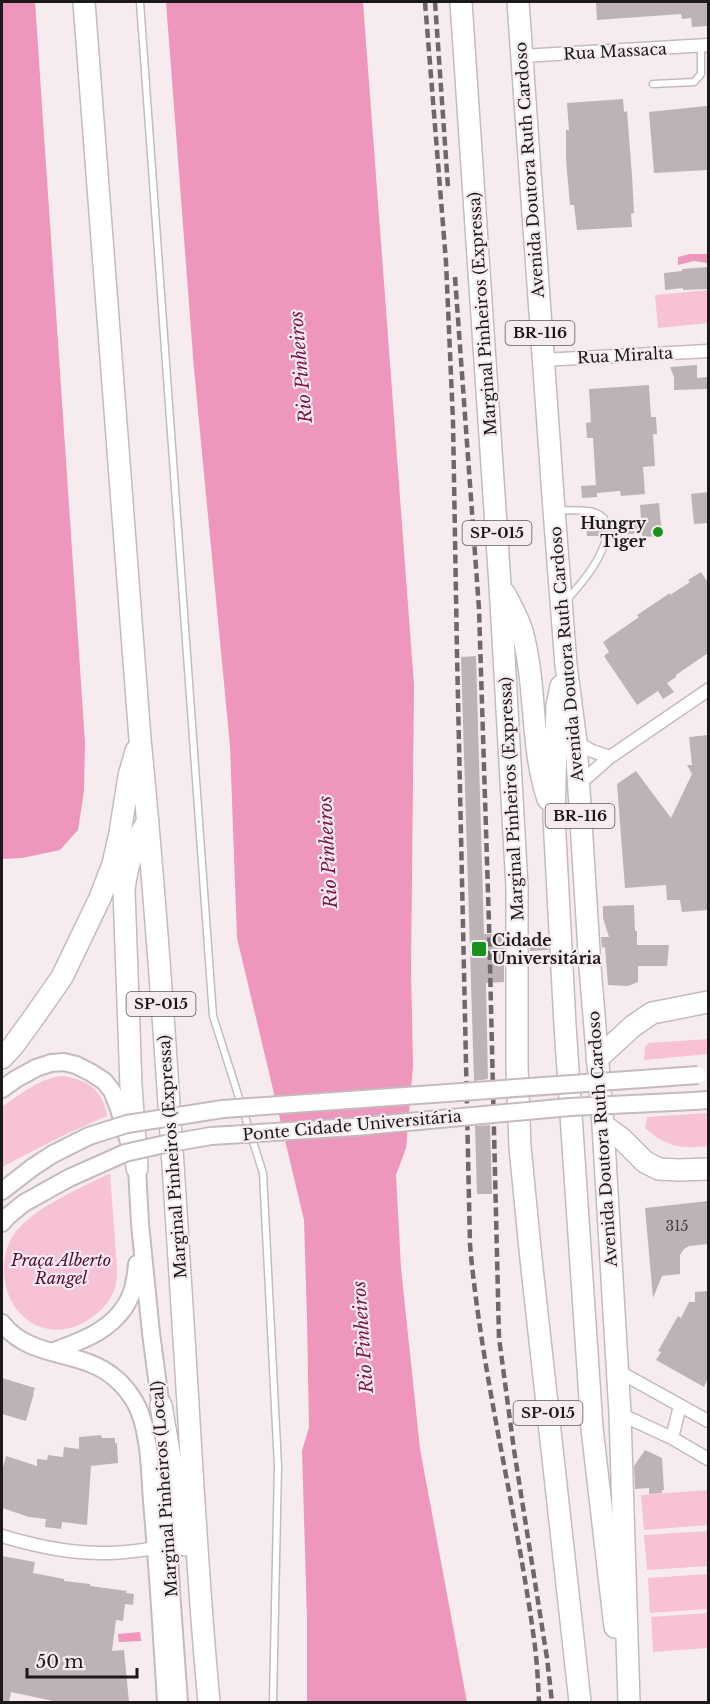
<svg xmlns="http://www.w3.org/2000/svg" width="710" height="1704" font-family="'Libre Baskerville',serif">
  <rect width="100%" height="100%" fill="#f6ecf0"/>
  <!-- green -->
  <path fill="#f7c1d6" d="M 708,290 L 708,323 L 658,328 L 655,295 Z
    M 708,1039 L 708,1054 L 644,1060 L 645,1047 L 649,1043 Z
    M 63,1076 C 88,1080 103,1090 107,1116 L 62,1136 L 2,1167 L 2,1107 C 21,1094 39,1078 63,1076 Z
    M 708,1113 L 708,1146 C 680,1149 667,1147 645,1128 L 647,1117 Z
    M 110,1173 L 117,1268 C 117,1276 117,1283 114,1290 C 111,1300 103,1309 95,1315 C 53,1349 3,1320 4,1268 C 4,1253 9,1238 20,1227 C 40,1205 83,1187 110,1173 Z
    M 708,1490 L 708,1525 L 644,1530 L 641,1495 Z
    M 708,1531 L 708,1566 L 647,1570 L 644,1535 Z
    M 708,1574 L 708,1609 L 650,1613 L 648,1578 Z
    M 708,1613 L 708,1648 L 653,1652 L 651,1617 Z"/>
  <!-- water -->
  <path fill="#ee96bb" d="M 2,2 L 35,2 L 85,742 L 84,791 L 78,830 L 60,850 L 22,858 L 2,859 Z
    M 166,2 L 363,2 L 414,685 L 411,969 L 413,1066 L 406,1148 L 396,1175 L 401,1268 L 420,1449 L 467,1702 L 307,1702 L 307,1619 L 302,1451 L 309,1427 L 307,1318 L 304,1220 L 237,938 L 230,746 L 194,369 Z
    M 690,254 L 708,254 L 708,263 L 694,261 L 678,265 L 678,257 Z
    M 140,1632 L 141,1641 L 119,1642 L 118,1634 Z"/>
  <!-- building -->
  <path fill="#bdb3b7" d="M 596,2 L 708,2 L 708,26 L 692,27 L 691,18 L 682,19 L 681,14 L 597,20 Z
    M 623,99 L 624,112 L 627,111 L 632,176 L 634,213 L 631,214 L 632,227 L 577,230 L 574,205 L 570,205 L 566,160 L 566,130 L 569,130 L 567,103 Z
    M 706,106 L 708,107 L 708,170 L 654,173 L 649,112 Z
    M 708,267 L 708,289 L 683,290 L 683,288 L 665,290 L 664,273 L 682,271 L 682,269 Z
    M 697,365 L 697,378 L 708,377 L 708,389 L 674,390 L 674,377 L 670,367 Z
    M 649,385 L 651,417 L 656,417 L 657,434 L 653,434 L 655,466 L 643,467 L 645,494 L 621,496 L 620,491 L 597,493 L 597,497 L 582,498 L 581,486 L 596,485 L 596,487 L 593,438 L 587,438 L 586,423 L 591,422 L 589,389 Z
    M 708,492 L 708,523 L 694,524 L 691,494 Z
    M 659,503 L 662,536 L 642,537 L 642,533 L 612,535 L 610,531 L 606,530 L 603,532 L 601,536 L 587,536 L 586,522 L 599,521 L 606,525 L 609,523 L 610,520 L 641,518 L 640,505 Z
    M 701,572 L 708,583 L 708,653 L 676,675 L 676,677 L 667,683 L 674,692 L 663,699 L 658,691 L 637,705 L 604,656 L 609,652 L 603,642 L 639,617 L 637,615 L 670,593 L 670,595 L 690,582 L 688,580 Z
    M 476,656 L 484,934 L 504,934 L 504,982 L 486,983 L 488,1079 L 474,1081 L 461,657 Z
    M 708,735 L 708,910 L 682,912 L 680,900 L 667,900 L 666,885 L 625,888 L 617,784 L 636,771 L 671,818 L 692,774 L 687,765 L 692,765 L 689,737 Z
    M 634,905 L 635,931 L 637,931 L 637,945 L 669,945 L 667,966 L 638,966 L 638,982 L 628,986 L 608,985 L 605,947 L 602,948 L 601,937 L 609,937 L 603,918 L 603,906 Z
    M 530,938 L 548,938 L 548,950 L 530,951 Z
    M 490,1125 L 492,1194 L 477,1194 L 475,1126 Z
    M 708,1201 L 708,1244 L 689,1246 L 684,1249 L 680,1255 L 680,1274 L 662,1276 L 653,1298 L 645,1208 Z
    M 708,1291 L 708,1378 L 704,1387 L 656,1360 L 661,1352 L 658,1351 L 678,1316 L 681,1318 L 689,1302 L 695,1302 L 695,1292 Z
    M 2,1378 L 35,1388 L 33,1393 L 34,1393 L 26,1421 L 2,1414 Z
    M 101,1435 L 102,1438 L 115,1438 L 115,1443 L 117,1443 L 118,1463 L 91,1466 L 87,1525 L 62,1522 L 61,1529 L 45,1527 L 46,1519 L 29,1517 L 2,1508 L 2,1471 L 6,1456 L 37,1466 L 37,1459 L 47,1460 L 48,1455 L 63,1457 L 64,1447 L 79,1449 L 79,1437 Z
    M 645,1450 L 662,1458 L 664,1490 L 662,1490 L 662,1493 L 649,1494 L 649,1488 L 635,1489 L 634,1466 Z
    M 2,1556 L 35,1562 L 33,1573 L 64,1579 L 64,1581 L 90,1584 L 90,1586 L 127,1591 L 126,1593 L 134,1594 L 133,1605 L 125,1604 L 123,1621 L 116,1620 L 112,1651 L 124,1650 L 129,1702 L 53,1701 L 11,1692 L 9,1702 L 2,1702 Z"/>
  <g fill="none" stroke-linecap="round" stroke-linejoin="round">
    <defs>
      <path id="lane" d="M 140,2 L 213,1016 L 263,1173 L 278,1466 L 273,1702
        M 653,84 L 694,82 L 701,74 L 701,46
        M 558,510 C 573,511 596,507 605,520
        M 567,600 C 584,580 601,561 607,535"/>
      <path id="street" d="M 522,56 L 708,45
        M 542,360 L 708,351
        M 576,742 L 592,751 L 610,757
        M 578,785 L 610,757 L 708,690
        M 618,1371 L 708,1421
        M 620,1414 L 672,1438 L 708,1459
        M 672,1438 L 680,1406
        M 2,1536 C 35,1546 74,1554 109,1553 C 125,1553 141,1550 157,1548"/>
      <path id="secondary" d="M 2,1089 L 16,1079 L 36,1068 L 51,1063 L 64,1062 L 76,1065 L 90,1072 L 104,1081 L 112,1091 L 118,1106 L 137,1168 L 140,1224 L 151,1333 L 162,1416
        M 694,1101 L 708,1100
        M 2,1191 L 33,1167
        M 2,1223 L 8,1216 L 24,1203
        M 2,1323 C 30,1360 82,1349 115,1378 C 127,1388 138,1404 142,1419 C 150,1445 150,1475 152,1501 C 158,1568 162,1635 166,1702
        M 51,1352 C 82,1341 116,1329 130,1297 C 135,1287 136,1275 137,1264
        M 165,1475 L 171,1591 L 179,1702"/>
      <path id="highway" d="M 84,2 L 140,739 C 160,944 172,1149 185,1354 C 192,1470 198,1586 209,1702
        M 461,2 L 500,585 L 517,887 L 517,1066 L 520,1147 L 531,1259 L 580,1702
        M 518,2 L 554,510 L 566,665 L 576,742 L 590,967 L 603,1125 L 620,1414 L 629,1702
        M 505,594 C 511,606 518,618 522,631 C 537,686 530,745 548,799
        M 561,686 L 557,706 L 554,817 L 565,1025 L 592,1428 L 615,1627
        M 2,1058 L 13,1046 L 32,1020 L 62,977 L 100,898 L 113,864 L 120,833 L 129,776 L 136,751
        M 597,1059 L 633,1026 L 652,1013 L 708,1002
        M 603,1125 L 622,1139 L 645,1162 L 659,1169 L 679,1170 L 708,1169
        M 137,1168 L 131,1086 L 124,890 C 127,864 134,844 148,821
        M 161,1405 L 185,1545"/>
    </defs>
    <!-- lane casing -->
    <use href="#lane" stroke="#c5bbbf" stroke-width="9"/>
    <!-- street casing -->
    <use href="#street" stroke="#c5bbbf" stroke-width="15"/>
    <!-- secondary casing -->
    <use href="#secondary" stroke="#c5bbbf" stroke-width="20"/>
    <!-- highway casing -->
    <use href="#highway" stroke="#c5bbbf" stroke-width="24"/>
    <!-- lane -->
    <use href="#lane" stroke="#fff" stroke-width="6"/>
    <!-- street -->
    <use href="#street" stroke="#fff" stroke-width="12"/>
    <!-- secondary -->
    <use href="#secondary" stroke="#fff" stroke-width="16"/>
    <!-- highway -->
    <use href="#highway" stroke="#fff" stroke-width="21"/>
    <!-- rail -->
    <path stroke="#6e686a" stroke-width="4.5" stroke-dasharray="9 4.5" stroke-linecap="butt" d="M 425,2 L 446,262 L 453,421 L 457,653 L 470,1245 C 482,1378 516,1507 534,1639 C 537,1660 538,1681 539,1702
      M 435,2 L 448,187
      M 455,277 L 479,609 L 489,924 L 499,1338 L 514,1450 L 547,1658 L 552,1702"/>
    <defs>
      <path id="secondary-bridge" d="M 33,1167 L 53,1154 L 89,1136 L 127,1124 L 223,1109 L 698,1075
        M 24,1203 L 69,1178 L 125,1153 L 165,1144 L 211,1136 L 354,1127 L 570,1107 L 694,1101"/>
    </defs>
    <!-- secondary-bridge casing -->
    <use href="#secondary-bridge" stroke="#c5bbbf" stroke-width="20" stroke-linecap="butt"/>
    <!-- secondary-bridge -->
    <use href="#secondary-bridge" stroke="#fff" stroke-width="16"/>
  </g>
  <!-- markers -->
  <g fill="#18911e" stroke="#f6ecf0" stroke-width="2">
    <circle cx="658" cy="532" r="6"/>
    <rect x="471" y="941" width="16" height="16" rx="3"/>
  </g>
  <g text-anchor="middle" stroke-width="4.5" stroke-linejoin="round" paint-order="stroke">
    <!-- number labels -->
    <g font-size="14" fill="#444041">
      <text x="677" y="1231">315</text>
    </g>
    <!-- shield labels -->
    <g fill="#f6ecf0" stroke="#5d585a" stroke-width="1.5">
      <rect x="505.5" y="321" width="69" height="24" rx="4.5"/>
      <rect x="462.5" y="521" width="69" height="24" rx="4.5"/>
      <rect x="545.5" y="804" width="69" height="24" rx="4.5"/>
      <rect x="126.5" y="992" width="69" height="24" rx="4.5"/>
      <rect x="513.5" y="1401" width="69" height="24" rx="4.5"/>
    </g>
    <g font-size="15" font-weight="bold" fill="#1c191a">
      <text x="540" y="338">BR-116</text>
      <text x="497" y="538">SP-015</text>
      <text x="580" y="821">BR-116</text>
      <text x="161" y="1009">SP-015</text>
      <text x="548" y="1418">SP-015</text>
    </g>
    <!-- street labels -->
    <g font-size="16" fill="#1c191a" stroke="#f6ecf0">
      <text transform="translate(615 51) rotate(-3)" y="6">Rua Massaca</text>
      <text transform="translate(529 170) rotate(-94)" y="6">Avenida Doutora Ruth Cardoso</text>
      <text transform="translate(482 314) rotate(-94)" y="6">Marginal Pinheiros (Expressa)</text>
      <text transform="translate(625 355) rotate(-3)" y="6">Rua Miralta</text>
      <text transform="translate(566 654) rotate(-95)" y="6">Avenida Doutora Ruth Cardoso</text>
      <text transform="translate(511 799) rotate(-93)" y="6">Marginal Pinheiros (Expressa)</text>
      <text transform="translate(352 1125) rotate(-5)" y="6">Ponte Cidade Universitária</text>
      <text transform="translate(602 1139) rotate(-94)" y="6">Avenida Doutora Ruth Cardoso</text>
      <text transform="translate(172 1157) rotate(-94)" y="6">Marginal Pinheiros (Expressa)</text>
      <text transform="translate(164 1489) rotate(-94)" y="6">Marginal Pinheiros (Local)</text>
    </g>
    <!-- poi labels -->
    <g font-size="16" font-weight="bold" fill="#1c191a" stroke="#f6ecf0" text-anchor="end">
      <text x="646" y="529">Hungry<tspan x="646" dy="18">Tiger</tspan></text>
      <text x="492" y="946" text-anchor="start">Cidade<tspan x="492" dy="18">Universitária</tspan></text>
    </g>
    <!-- park labels -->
    <g font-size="16" font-style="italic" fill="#570834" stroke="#f6ecf0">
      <text x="61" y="1266">Praça Alberto<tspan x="61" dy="18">Rangel</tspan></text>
    </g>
    <!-- water labels -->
    <g font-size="18" font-style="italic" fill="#7a144c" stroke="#f6ecf0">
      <text transform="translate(301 367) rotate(-95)" y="6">Rio Pinheiros</text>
      <text transform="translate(328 852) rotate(-93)" y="6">Rio Pinheiros</text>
      <text transform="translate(363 1337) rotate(-94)" y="6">Rio Pinheiros</text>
    </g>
  </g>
  <!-- border -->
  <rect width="710" height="1704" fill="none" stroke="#1c191a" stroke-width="6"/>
  <!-- scale -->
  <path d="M27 1668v9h110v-9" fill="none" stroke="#1c191a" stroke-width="3"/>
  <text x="36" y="1668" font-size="18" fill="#1c191a" stroke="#f6ecf0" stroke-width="4.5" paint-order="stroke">50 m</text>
</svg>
